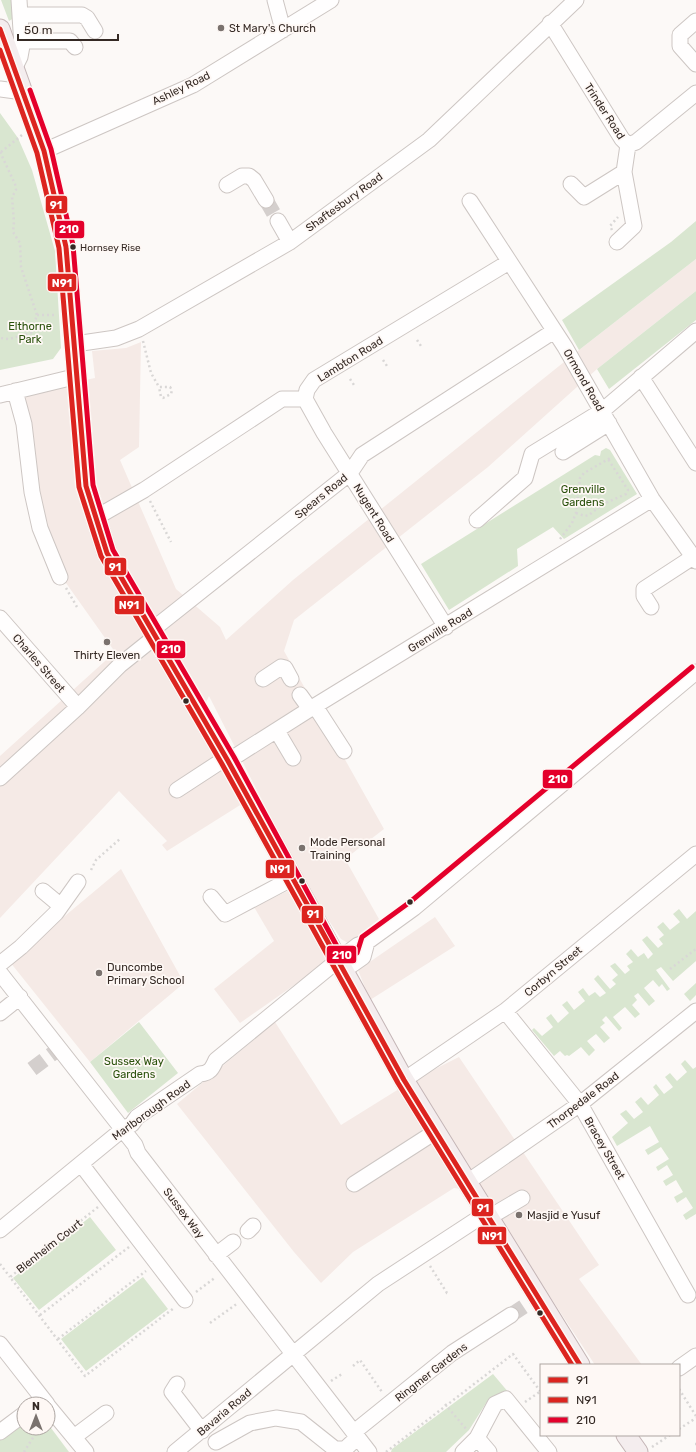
<svg xmlns="http://www.w3.org/2000/svg" width="696" height="1452" font-family="Rubik,sans-serif">
  <rect width="100%" height="100%" fill="#fcf9f7"/>
  <!-- built -->
  <path fill="#f5eae6" d="M 696,259 L 696,291 L 597,369 L 488,467 L 294,620 L 284,651 L 384,829 L 345,859 L 379,919 L 350,944 L 341,939 L 304,883 L 209,696 L 195,726 L 245,802 L 167,851 L 162,845 L 167,841 L 119,791 L 0,918 L 0,756 L 115,652 L 66,583 L 41,528 L 22,393 L 95,378 L 92,351 L 126,348 L 141,342 L 139,447 L 120,460 L 176,589 L 220,627 L 226,640 L 293,580 L 579,350 Z
    M 121,869 L 184,983 L 90,1062 L 10,962 Z
    M 292,889 L 330,960 L 240,1023 L 214,989 L 274,941 L 254,907 Z
    M 435,917 L 455,946 L 370,1000 L 358,970 Z
    M 275,1022 L 341,1125 L 415,1079 L 459,1057 L 599,1265 L 579,1279 L 642,1365 L 595,1365 L 481,1192 L 454,1188 L 353,1252 L 321,1283 L 294,1252 L 177,1104 Z"/>
  <!-- green -->
  <path fill="#d9e6d0" d="M 1,0 L 11,0 L 14,18 L 9,21 Z
    M 0,113 L 18,138 L 32,170 L 55,251 L 61,348 L 53,359 L 0,370 Z
    M 696,221 L 696,259 L 579,350 L 562,320 L 671,242 Z
    M 696,291 L 696,320 L 609,389 L 597,369 Z
    M 606,448 L 610,450 L 637,494 L 564,539 L 553,527 L 517,549 L 518,566 L 449,610 L 421,564 L 595,455 L 600,456 L 601,451 Z
    M 679,909 L 687,919 L 696,911 L 696,961 L 673,981 L 661,967 L 656,970 L 670,989 L 667,991 L 662,984 L 659,987 L 653,980 L 644,988 L 655,1001 L 649,1006 L 638,993 L 634,996 L 637,1000 L 632,1005 L 640,1014 L 635,1018 L 625,1007 L 613,1017 L 622,1028 L 619,1031 L 606,1016 L 602,1020 L 605,1023 L 600,1027 L 610,1038 L 604,1043 L 596,1034 L 587,1041 L 595,1050 L 589,1056 L 581,1047 L 569,1056 L 567,1055 L 565,1056 L 560,1051 L 554,1056 L 532,1030 L 534,1028 L 542,1036 L 553,1027 L 546,1018 L 551,1014 L 558,1023 L 569,1013 L 562,1005 L 567,1001 L 574,1010 L 585,1001 L 578,992 L 583,988 L 589,996 L 595,992 L 600,997 L 606,993 L 594,979 L 598,975 L 610,989 L 616,984 L 612,980 L 618,975 L 610,966 L 615,963 L 625,974 L 630,970 L 627,966 L 633,962 L 626,954 L 631,949 L 638,957 L 644,953 L 648,959 L 653,954 L 642,940 L 647,936 L 658,948 L 663,944 L 659,939 L 664,935 L 657,927 L 663,922 L 670,930 L 680,922 L 673,914 Z
    M 696,983 L 696,995 L 690,1001 L 684,994 Z
    M 139,1022 L 178,1073 L 128,1113 L 90,1062 Z
    M 685,1060 L 693,1069 L 696,1067 L 696,1214 L 686,1220 L 683,1215 L 693,1208 L 686,1197 L 677,1203 L 674,1197 L 683,1192 L 676,1180 L 666,1186 L 663,1181 L 673,1175 L 667,1165 L 658,1171 L 656,1167 L 669,1159 L 661,1147 L 648,1155 L 645,1150 L 659,1142 L 650,1126 L 617,1146 L 612,1137 L 628,1123 L 620,1114 L 626,1110 L 634,1119 L 643,1112 L 635,1102 L 641,1097 L 648,1105 L 659,1095 L 653,1087 L 656,1084 L 664,1094 L 673,1087 L 665,1077 L 670,1073 L 677,1081 L 687,1072 L 681,1064 Z
    M 90,1217 L 116,1250 L 39,1310 L 13,1278 Z
    M 143,1277 L 168,1309 L 86,1371 L 61,1339 Z
    M 493,1374 L 509,1393 L 488,1400 L 469,1430 L 446,1452 L 391,1452 L 392,1449 Z
    M 24,1422 L 24,1428 L 48,1428 L 48,1424 L 69,1452 L 0,1452 L 0,1440 Z"/>
  <g fill="none" stroke-linecap="round" stroke-linejoin="round">
    <!-- minor-tunnel -->
    <path stroke="#d4cfcd" stroke-width="15" stroke-dasharray="15 8" stroke-linecap="butt" d="M 266,200 L 278,221
      M 32,1069 L 60,1048
      M 511,1315 L 529,1303"/>
    <defs>
      <path id="minor" d="M 275,0 L 283,30
        M 21,15 L 82,15 L 87,18 L 95,31
        M 696,21 L 680,35 L 680,46 L 696,64
        M 550,23 L 622,139 L 628,145 L 636,142 L 696,93
        M 21,41 L 70,41 L 75,47
        M 14,69 L 20,57 L 22,46 L 19,0
        M 0,89 L 23,92
        M 44,151 L 193,85 L 331,0
        M 571,184 L 584,197 L 624,172
        M 227,185 L 242,176 L 249,176 L 254,180 L 266,200
        M 470,201 L 565,347 L 652,499 L 696,561
        M 278,221 L 290,242
        M 617,242 L 634,226 L 624,172 L 628,145
        M 75,344 L 116,338 L 139,329 L 290,242 L 429,140 L 576,0
        M 641,377 L 696,463
        M 15,391 L 24,424 L 32,492 L 40,528 L 60,577
        M 0,395 L 78,376
        M 305,399 L 324,433 L 446,627
        M 305,399 L 307,390 L 314,380 L 509,262
        M 563,452 L 609,423
        M 95,518 L 144,490 L 282,399 L 305,399
        M 477,520 L 525,478 L 532,454 L 602,411 L 696,331
        M 651,607 L 644,596 L 644,589 L 693,557
        M 0,618 L 78,707
        M 152,630 L 350,473 L 362,455 L 554,331
        M 263,679 L 281,667 L 285,668 L 291,679
        M 300,695 L 310,709
        M 315,706 L 344,751
        M 277,731 L 293,758
        M 228,761 L 310,709 L 652,499
        M 0,778 L 78,707 L 120,665 L 155,637
        M 177,790 L 226,758
        M 43,891 L 61,906
        M 211,897 L 225,914 L 293,878
        M 0,964 L 21,947 L 56,913 L 78,882
        M 343,971 L 363,957 L 367,942
        M 0,973 L 135,1145 L 138,1153 L 369,1452
        M 505,1011 L 580,1104 L 688,1295
        M 0,1013 L 20,997
        M 404,1080 L 505,1011 L 696,854
        M 81,1164 L 185,1300
        M 466,1183 L 580,1104 L 696,1011
        M 354,1184 L 435,1132
        M 488,1218 L 522,1198
        M 0,1230 L 117,1134 L 132,1124 L 137,1117 L 200,1074 C 210,1073 212,1069 216,1060 L 337,961 L 358,945 L 367,942 L 414,908 L 696,672
        M 248,1231 L 253,1226
        M 216,1255 L 233,1242
        M 0,1344 L 47,1404
        M 679,1368 L 696,1356
        M 177,1384 L 172,1392 L 202,1431
        M 48,1406 L 86,1452
        M 0,1432 L 24,1414
        M 354,1432 L 452,1353 L 511,1315
        M 74,1437 L 106,1413
        M 477,1438 L 489,1452
        M 216,1442 L 250,1423 L 276,1418 L 301,1422 L 335,1449 L 345,1449 L 358,1437
        M 175,1452 L 378,1284 L 485,1214
        M 463,1452 L 477,1438 L 495,1404 L 506,1399 L 549,1452"/>
      <path id="major" d="M 0,29 L 44,151 L 66,247 L 86,486 L 107,553 L 228,761 L 404,1080 L 580,1365
        M 626,1435 L 638,1452"/>
    </defs>
    <!-- minor casing -->
    <use href="#minor" stroke="#cdc6c3" stroke-width="17"/>
    <!-- major casing -->
    <use href="#major" stroke="#c4b5b6" stroke-width="21"/>
    <!-- path -->
    <path stroke="#d9d7d6" stroke-width="2.5" stroke-dasharray="2 3" stroke-linecap="butt" d="M 0,152 L 15,184 L 16,190 L 12,197 L 14,222 L 13,232 L 20,243 L 21,267 L 37,315 L 31,333 L 9,339 L 0,338
      M 1,152 L 22,135
      M 612,230 L 610,226 L 618,217
      M 37,315 L 57,315
      M 417,340 L 421,346
      M 143,341 L 151,373 L 159,387 L 170,387 L 172,390 L 171,394 L 163,398 L 161,397 L 159,387
      M 383,360 L 387,366
      M 350,379 L 354,385
      M 150,501 L 171,542
      M 576,513 L 585,516 L 589,515 L 603,504 L 626,494 L 628,490 L 608,459
      M 560,539 L 572,523 L 576,513 L 580,478 L 584,473 L 612,457
      M 66,588 L 77,607
      M 91,870 L 96,860 L 121,838
      M 670,969 L 696,949
      M 98,1207 L 10,1277 L 85,1376 L 174,1308
      M 0,1264 L 10,1277
      M 430,1266 L 447,1293 L 450,1293
      M 196,1292 L 216,1277
      M 40,1315 L 129,1247
      M 210,1323 L 238,1303
      M 58,1339 L 146,1271
      M 353,1366 L 360,1360 L 382,1392
      M 331,1381 L 342,1374
      M 679,1389 L 696,1416
      M 525,1402 L 541,1391
      M 445,1404 L 467,1430
      M 679,1429 L 696,1418
      M 695,1444 L 696,1444
      M 652,1447 L 670,1435
      M 24,1452 L 39,1428
      M 386,1452 L 513,1354 L 540,1391"/>
    <!-- minor -->
    <use href="#minor" stroke="#fffefe" stroke-width="15"/>
    <!-- major -->
    <use href="#major" stroke="#f4edee" stroke-width="19"/>
    <defs>
      <path id="bus-1" d="M 0,29 L 44,151 L 66,247 L 86,486 L 107,553 L 228,761 L 404,1080 L 580,1365"/>
      <path id="bus-2" d="M 0,50 L 37,153 L 59,248 L 79,487 L 101,556 L 222,764 L 398,1083 L 572,1365"/>
      <path id="bus-3" d="M 30,90 L 51,149 L 73,245 L 93,485 L 113,550 L 234,757 L 345,961 L 357,953 L 362,937 L 410,902 L 692,667"/>
    </defs>
    <!-- bus-1 casing -->
    <use href="#bus-1" stroke="#fef8f5" stroke-width="8"/>
    <!-- bus-2 casing -->
    <use href="#bus-2" stroke="#fef8f5" stroke-width="8"/>
    <!-- bus-3 casing -->
    <use href="#bus-3" stroke="#fef8f5" stroke-width="8"/>
    <!-- bus-1 -->
    <use href="#bus-1" stroke="#dc241f" stroke-width="5"/>
    <!-- bus-2 -->
    <use href="#bus-2" stroke="#dc241f" stroke-width="5"/>
    <!-- bus-3 -->
    <use href="#bus-3" stroke="#e4002b" stroke-width="5"/>
  </g>
  <!-- markers -->
  <g fill="#7a726e" stroke="#fef8f5" stroke-width="1.5">
    <circle cx="221" cy="28" r="4"/>
    <circle cx="107" cy="642" r="4"/>
    <circle cx="302" cy="848" r="4"/>
    <circle cx="99" cy="973" r="4"/>
    <circle cx="519" cy="1215" r="4"/>
  </g>
  <g fill="#342924" stroke="#fef8f5" stroke-width="1.5">
    <circle cx="73" cy="247" r="3.5"/>
    <circle cx="186" cy="701" r="3.5"/>
    <circle cx="302" cy="881" r="3.5"/>
    <circle cx="410" cy="902" r="3.5"/>
    <circle cx="540" cy="1313" r="3.5"/>
  </g>
  <g text-anchor="middle" stroke-width="3.5" stroke-linejoin="round" paint-order="stroke">
    <!-- bus labels -->
    <g font-size="10" fill="#342924" stroke="#fef8f5" text-anchor="start">
      <text x="80" y="251">Hornsey Rise</text>
    </g>
    <!-- poi labels -->
    <g font-size="11" fill="#342924" stroke="#fef8f5" text-anchor="start">
      <text x="229" y="32">St Mary's Church</text>
      <text x="107" y="659" text-anchor="middle">Thirty Eleven</text>
      <text x="310" y="846">Mode Personal<tspan x="310" dy="13">Training</tspan></text>
      <text x="107" y="971">Duncombe<tspan x="107" dy="13">Primary School</tspan></text>
      <text x="527" y="1219">Masjid e Yusuf</text>
    </g>
    <!-- street labels -->
    <g font-size="11" fill="#342924" stroke="#fef8f5">
      <text transform="translate(181 88) rotate(-26)" y="4">Ashley Road</text>
      <text transform="translate(605 111) rotate(57)" y="4">Trinder Road</text>
      <text transform="translate(344 202) rotate(-36)" y="4">Shaftesbury Road</text>
      <text transform="translate(350 359) rotate(-32)" y="4">Lambton Road</text>
      <text transform="translate(584 380) rotate(60)" y="4">Ormond Road</text>
      <text transform="translate(321 496) rotate(-39)" y="4">Spears Road</text>
      <text transform="translate(374 513) rotate(58)" y="4">Nugent Road</text>
      <text transform="translate(440 630) rotate(-32)" y="4">Grenville Road</text>
      <text transform="translate(39 663) rotate(49)" y="4">Charles Street</text>
      <text transform="translate(553 971) rotate(-40)" y="4">Corbyn Street</text>
      <text transform="translate(583 1100) rotate(-37)" y="4">Thorpedale Road</text>
      <text transform="translate(151 1110) rotate(-36)" y="4">Marlborough Road</text>
      <text transform="translate(605 1148) rotate(60)" y="4">Bracey Street</text>
      <text transform="translate(184 1213) rotate(53)" y="4">Sussex Way</text>
      <text transform="translate(49 1246) rotate(-38)" y="4">Blenheim Court</text>
      <text transform="translate(431 1372) rotate(-38)" y="4">Ringmer Gardens</text>
      <text transform="translate(224 1412) rotate(-40)" y="4">Bavaria Road</text>
    </g>
    <!-- park labels -->
    <g font-size="11" fill="#2a510c" stroke="#fef8f5">
      <text x="30" y="330">Elthorne<tspan x="30" dy="13">Park</tspan></text>
      <text x="583" y="493">Grenville<tspan x="583" dy="13">Gardens</tspan></text>
      <text x="134" y="1065">Sussex Way<tspan x="134" dy="13">Gardens</tspan></text>
    </g>
  </g>
  <g stroke="#fef8f5" stroke-width="1.5">
    <rect x="45" y="195" width="23" height="19" rx="4" fill="#dc241f"/>
    <rect x="54" y="220" width="31" height="19" rx="4" fill="#e4002b"/>
    <rect x="47" y="273" width="30" height="19" rx="4" fill="#dc241f"/>
    <rect x="104" y="557" width="23" height="19" rx="4" fill="#dc241f"/>
    <rect x="114" y="595" width="31" height="20" rx="4" fill="#dc241f"/>
    <rect x="156" y="640" width="30" height="19" rx="4" fill="#e4002b"/>
    <rect x="542" y="769" width="31" height="20" rx="4" fill="#e4002b"/>
    <rect x="265" y="859" width="30" height="20" rx="4" fill="#dc241f"/>
    <rect x="301" y="905" width="23" height="19" rx="4" fill="#dc241f"/>
    <rect x="326" y="945" width="31" height="19" rx="4" fill="#e4002b"/>
    <rect x="471" y="1198" width="23" height="19" rx="4" fill="#dc241f"/>
    <rect x="477" y="1226" width="30" height="19" rx="4" fill="#dc241f"/>
  </g>
  <g font-size="11" text-anchor="middle" font-weight="bold" fill="#fff">
    <text x="56" y="209">91</text>
    <text x="69" y="233">210</text>
    <text x="62" y="287">N91</text>
    <text x="115" y="571">91</text>
    <text x="129" y="609">N91</text>
    <text x="171" y="653">210</text>
    <text x="558" y="783">210</text>
    <text x="280" y="873">N91</text>
    <text x="313" y="918">91</text>
    <text x="342" y="959">210</text>
    <text x="483" y="1212">91</text>
    <text x="492" y="1240">N91</text>
  </g>
  <!-- legend -->
  <rect x="540" y="1364" width="140" height="72" fill="#fef8f5" stroke="#ada5a1"/>
  <rect x="548" y="1377" width="20" height="6" fill="#dc241f" stroke="#ada5a1"/>
  <text x="576" y="1384" font-size="12" fill="#342924">91</text>
  <rect x="548" y="1397" width="20" height="6" fill="#dc241f" stroke="#ada5a1"/>
  <text x="576" y="1404" font-size="12" fill="#342924">N91</text>
  <rect x="548" y="1417" width="20" height="6" fill="#e4002b" stroke="#ada5a1"/>
  <text x="576" y="1424" font-size="12" fill="#342924">210</text>
  <!-- north arrow -->
  <g transform="translate(36 1416)"><circle r="19" fill="#fef8f5" stroke="#ada5a1"/>
  <path d="M0-3L7 15L0 10L-7 15Z" fill="#7a726e"/>
  <text y="-6" font-size="11" font-weight="bold" text-anchor="middle" fill="#342924">N</text>
  </g>
  <!-- scale -->
  <path d="M18 34v6h100v-6" fill="none" stroke="#342924" stroke-width="2"/>
  <text x="24" y="34" font-size="12" fill="#342924" stroke="#fef8f5" stroke-width="3" paint-order="stroke">50 m</text>
</svg>
